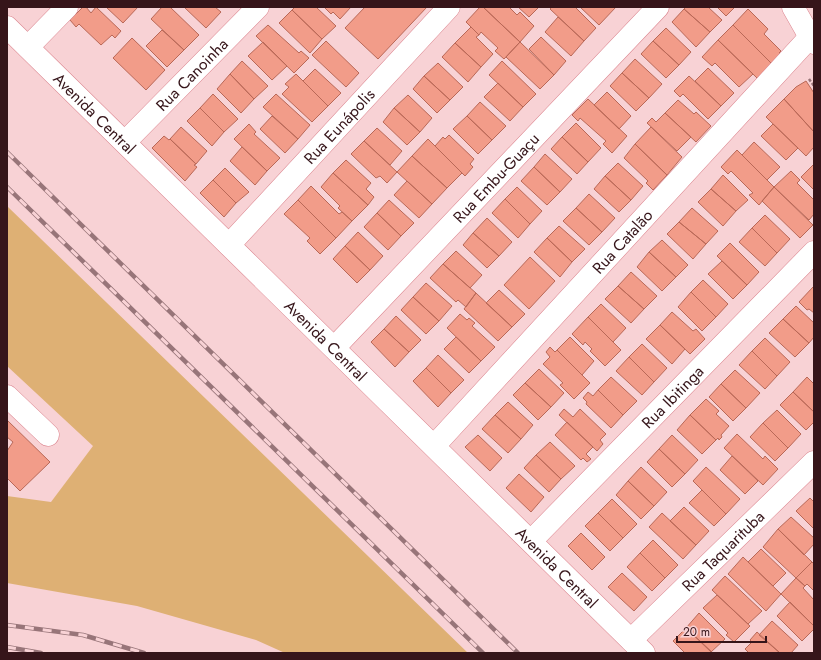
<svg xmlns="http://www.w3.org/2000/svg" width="821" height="660" font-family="Jost,sans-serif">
  <rect width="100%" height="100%" fill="#f8d2d5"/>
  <!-- green -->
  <path fill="#deb074" d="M 7,206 L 468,653 L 285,653 L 256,640 L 137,606 L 7,583 L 7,496 L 51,502 L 93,446 L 7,366 Z"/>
  <!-- building -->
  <path fill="#f29c89" stroke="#b96857" d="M 83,7 L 86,7 L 91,13 L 96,7 L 121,31 L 115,38 L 112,35 L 101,45 L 79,24 L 76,27 L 70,20 Z
    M 106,7 L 138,7 L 123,23 Z
    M 162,7 L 170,7 L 199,35 L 184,50 L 151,19 Z
    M 184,7 L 215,7 L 221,12 L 206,28 Z
    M 295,7 L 316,7 L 336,26 L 322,39 L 292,10 Z
    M 324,7 L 351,7 L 340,19 L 333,12 L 331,14 Z
    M 365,7 L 427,7 L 378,59 L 345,28 Z
    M 480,7 L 483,7 L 520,42 L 504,59 L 495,51 L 498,48 L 481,32 L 479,35 L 466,22 Z
    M 483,7 L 509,7 L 517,15 L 520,12 L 534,26 L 520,42 Z
    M 518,7 L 539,7 L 529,17 Z
    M 552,7 L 575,7 L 596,28 L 584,41 L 550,9 Z
    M 580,7 L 616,7 L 599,25 Z
    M 686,7 L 708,7 L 722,20 L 710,32 L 684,9 Z
    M 717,7 L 735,7 L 726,16 Z
    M 684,9 L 710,32 L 696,47 L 672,22 Z
    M 748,9 L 768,29 L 764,34 L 781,51 L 779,53 L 782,56 L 773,65 L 733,25 Z
    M 292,10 L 322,39 L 310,53 L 279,23 Z
    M 558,17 L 584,41 L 571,56 L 545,32 Z
    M 268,25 L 299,53 L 301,51 L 309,58 L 294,73 L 256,36 Z
    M 733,25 L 773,65 L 757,78 L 718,40 Z
    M 471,27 L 479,35 L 476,37 L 493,54 L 481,67 L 455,43 Z
    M 666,28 L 691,52 L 679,65 L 653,41 Z
    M 162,30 L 184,50 L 167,67 L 146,46 Z
    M 541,37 L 566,61 L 554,75 L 529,49 Z
    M 132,38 L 165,70 L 146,90 L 113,58 Z
    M 718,40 L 753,74 L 739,87 L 715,63 L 712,66 L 702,57 Z
    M 326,41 L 359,73 L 346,87 L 312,55 Z
    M 653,41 L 679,65 L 666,78 L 641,54 Z
    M 263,42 L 287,66 L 272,80 L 248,56 Z
    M 520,42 L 554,75 L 540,89 L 506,57 Z
    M 455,43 L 481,67 L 468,82 L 442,57 Z
    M 635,59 L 662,84 L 649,98 L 622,73 Z
    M 242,61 L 268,86 L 254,99 L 230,74 Z
    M 502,61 L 536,94 L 523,107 L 489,75 Z
    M 438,63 L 463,87 L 450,100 L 424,76 Z
    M 708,68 L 734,93 L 721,106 L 695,81 Z
    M 315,69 L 341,93 L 328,106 L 303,81 Z
    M 622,73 L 649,98 L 636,111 L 610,86 Z
    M 230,74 L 254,99 L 241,113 L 217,89 Z
    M 296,74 L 328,106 L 312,122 L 282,94 L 289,87 L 285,84 Z
    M 424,76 L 450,100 L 437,113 L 413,89 Z
    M 689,76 L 721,106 L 708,119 L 683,94 L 680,97 L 674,91 Z
    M 806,81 L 814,93 L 814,132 L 784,99 L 796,87 Z
    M 498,83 L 523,107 L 510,121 L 484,97 Z
    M 607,92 L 631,116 L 619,129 L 594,105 Z
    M 213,94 L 238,119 L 224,132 L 200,108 Z
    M 276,94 L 310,125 L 298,139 L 263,107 Z
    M 408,95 L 432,118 L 420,132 L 394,108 Z
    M 588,99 L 627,136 L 612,153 L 603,144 L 606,141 L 580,118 L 578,121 L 572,115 Z
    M 784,99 L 814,132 L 814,147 L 806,156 L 766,117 Z
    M 678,100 L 694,114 L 696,112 L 711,126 L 696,142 L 665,113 Z
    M 480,102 L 506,126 L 492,140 L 467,116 Z
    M 200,108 L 224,132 L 212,146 L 187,121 Z
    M 394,108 L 420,132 L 407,145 L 383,122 Z
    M 665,113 L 691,137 L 677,151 L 647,123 L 652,118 L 656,122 Z
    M 272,116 L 298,139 L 285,153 L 260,129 Z
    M 467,116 L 492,140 L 478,154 L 453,129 Z
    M 576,123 L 601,148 L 588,162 L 562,137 Z
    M 249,124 L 256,132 L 254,134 L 280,158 L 267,171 L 234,139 Z
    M 773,124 L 798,148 L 786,160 L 761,136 Z
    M 181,127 L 207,151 L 196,164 L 170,139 Z
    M 651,127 L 682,157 L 667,175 L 635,144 Z
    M 377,128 L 402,151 L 390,165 L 364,141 Z
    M 449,135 L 474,159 L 470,164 L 473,167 L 465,176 L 435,146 L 443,137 L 445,139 Z
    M 164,136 L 169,140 L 170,139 L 196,164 L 194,165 L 197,167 L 185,181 L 152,148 Z
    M 562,137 L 588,162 L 577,174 L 551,149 Z
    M 428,139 L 462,173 L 447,188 L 412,156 Z
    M 364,141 L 397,172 L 387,183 L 380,176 L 376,178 L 351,154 Z
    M 754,142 L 780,167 L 767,180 L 742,155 Z
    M 635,144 L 667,175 L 653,190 L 646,183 L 648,181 L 624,158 Z
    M 242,147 L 267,171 L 255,185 L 230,161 Z
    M 737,150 L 774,187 L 759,205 L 749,195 L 753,193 L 731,171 L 728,174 L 721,167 Z
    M 545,154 L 572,179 L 560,192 L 534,167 Z
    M 412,156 L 447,188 L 432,204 L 397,172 Z
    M 346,160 L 371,183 L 366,189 L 374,197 L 368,205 L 333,173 Z
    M 618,163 L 643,186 L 631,200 L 605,176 Z
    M 814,164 L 814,190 L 801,177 Z
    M 534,167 L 560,192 L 547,205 L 521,181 Z
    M 225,168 L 249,192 L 236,203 L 213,180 Z
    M 791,171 L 800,180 L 797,183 L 814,200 L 814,214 L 809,220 L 774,187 Z
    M 333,173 L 368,205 L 352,221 L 338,208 L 340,206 L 321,187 Z
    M 723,175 L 748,200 L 736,211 L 711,189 Z
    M 605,176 L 631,200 L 619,212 L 594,189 Z
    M 213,180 L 236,203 L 224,217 L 200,193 Z
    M 407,181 L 432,204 L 419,218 L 394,195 Z
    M 311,186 L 339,214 L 342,212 L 352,221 L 336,238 L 298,200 Z
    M 517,187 L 542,211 L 530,224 L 505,199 Z
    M 774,187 L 813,225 L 800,238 L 762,201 Z
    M 711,189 L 736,211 L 723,226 L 698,202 Z
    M 589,194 L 615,218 L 602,232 L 576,208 Z
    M 505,199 L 530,224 L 518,238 L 492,213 Z
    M 298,200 L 336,238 L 320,254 L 307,241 L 310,238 L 284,214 Z
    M 389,200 L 414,223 L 401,236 L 377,213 Z
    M 576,208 L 602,232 L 589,245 L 563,221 Z
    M 692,208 L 718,231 L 706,244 L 679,222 Z
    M 377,213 L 401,236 L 388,250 L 364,227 Z
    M 765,215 L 790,239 L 777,253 L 752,228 Z
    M 487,218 L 512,242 L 499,256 L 473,233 Z
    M 679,222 L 706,244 L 693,259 L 667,234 Z
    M 559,226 L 585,249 L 572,262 L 547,238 Z
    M 752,228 L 777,253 L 765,266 L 739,242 Z
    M 358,232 L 383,256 L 370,270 L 345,246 Z
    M 473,233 L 499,256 L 487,268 L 463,245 Z
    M 547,238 L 572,262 L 560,277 L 534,252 Z
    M 662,240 L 688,265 L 676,277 L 649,252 Z
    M 730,243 L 759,272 L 747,285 L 717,256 Z
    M 345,246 L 370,270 L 357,283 L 333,259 Z
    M 456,251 L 482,275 L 470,288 L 443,264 Z
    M 649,252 L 676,277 L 662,291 L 637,267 Z
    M 530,257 L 555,281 L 529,309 L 504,285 Z
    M 722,261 L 747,285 L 733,299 L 708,274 Z
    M 443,264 L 476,293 L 466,307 L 458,300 L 456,302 L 430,278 Z
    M 631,272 L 657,296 L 644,309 L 618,286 Z
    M 703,280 L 728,304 L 716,317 L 691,292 Z
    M 426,283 L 452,306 L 439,321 L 413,297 Z
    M 618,286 L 644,309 L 631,323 L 605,299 Z
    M 813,287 L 814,288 L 814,313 L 809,309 L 807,310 L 799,302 Z
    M 499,290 L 525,314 L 512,327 L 486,303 Z
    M 691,292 L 716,317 L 702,331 L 678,307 Z
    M 476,293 L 512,327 L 498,341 L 464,309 Z
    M 413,297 L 439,321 L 426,334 L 401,310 Z
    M 601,304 L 626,328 L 613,342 L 588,317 Z
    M 796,306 L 814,323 L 814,337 L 809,343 L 783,319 Z
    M 672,312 L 693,331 L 696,329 L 705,339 L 690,354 L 660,325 Z
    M 460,314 L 467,320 L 469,318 L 475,323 L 472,326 L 495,347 L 481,361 L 447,328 Z
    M 396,316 L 421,340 L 409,352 L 384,329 Z
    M 588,317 L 621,350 L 605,366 L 590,351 L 592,349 L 585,342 L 583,345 L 572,334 Z
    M 783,319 L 809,343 L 795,357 L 769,333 Z
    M 660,325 L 685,349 L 672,364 L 646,339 Z
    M 384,329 L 409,352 L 395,367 L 371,342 Z
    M 456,337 L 481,361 L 469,373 L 444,349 Z
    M 570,337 L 594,361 L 582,375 L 557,350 Z
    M 765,338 L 790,362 L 777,376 L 752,351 Z
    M 642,344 L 667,368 L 654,382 L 629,357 Z
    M 550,347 L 555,352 L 557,350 L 590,383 L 574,399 L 560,385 L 563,383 L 543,364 L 550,357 L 546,352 Z
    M 752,351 L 777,376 L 765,389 L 739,365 Z
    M 438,355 L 464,380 L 451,393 L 426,368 Z
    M 629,357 L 654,382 L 642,395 L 616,371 Z
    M 426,368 L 451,393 L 438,407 L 413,381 Z
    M 539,369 L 564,393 L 551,407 L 525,383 Z
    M 735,370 L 760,393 L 746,408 L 721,384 Z
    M 611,377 L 637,401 L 623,415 L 598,390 Z
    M 807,377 L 814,384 L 814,412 L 793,392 Z
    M 525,383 L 551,407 L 538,420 L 513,395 Z
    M 721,384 L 746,408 L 733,421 L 709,397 Z
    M 598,390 L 623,415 L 611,428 L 586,404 L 587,402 L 583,398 L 588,392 L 593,396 Z
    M 793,392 L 814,412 L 814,422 L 806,430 L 780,405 Z
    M 706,399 L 719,411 L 716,414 L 729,426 L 721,435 L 722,437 L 719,440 L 718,438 L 716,440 L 690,415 Z
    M 508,402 L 533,425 L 521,439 L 495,415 Z
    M 564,409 L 573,417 L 580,409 L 606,434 L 600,440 L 603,444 L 597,451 L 559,415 Z
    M 777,410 L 801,434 L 788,448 L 763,423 Z
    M 495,415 L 521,439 L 508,453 L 482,429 Z
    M 690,415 L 716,440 L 702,454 L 677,430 Z
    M 7,420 L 50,462 L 20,491 L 7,478 L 7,451 L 13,442 L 7,437 Z
    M 567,422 L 593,447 L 586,454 L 591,459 L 587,462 L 583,458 L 581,460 L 555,435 Z
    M 763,423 L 788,448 L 775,461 L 750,437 Z
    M 737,434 L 763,459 L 765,456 L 778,469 L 763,485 L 724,448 Z
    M 478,435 L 502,458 L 490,471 L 465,447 Z
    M 672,435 L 698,460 L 685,474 L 659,449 Z
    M 550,442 L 575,466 L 561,479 L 536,455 Z
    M 659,449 L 685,474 L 672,487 L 647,462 Z
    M 536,455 L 561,479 L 549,492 L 524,468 Z
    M 732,456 L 758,481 L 745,494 L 720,470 Z
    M 641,467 L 667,492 L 654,506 L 628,481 Z
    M 706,467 L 740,499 L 726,514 L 693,481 Z
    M 519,474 L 544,497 L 531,512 L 506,488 Z
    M 628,481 L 654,506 L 641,519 L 616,495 Z
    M 702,490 L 726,514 L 714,526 L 689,503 Z
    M 810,498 L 814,502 L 814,529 L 796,511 Z
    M 612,499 L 637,524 L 623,538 L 598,513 Z
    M 684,507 L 709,531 L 696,545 L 670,521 Z
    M 598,513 L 623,538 L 610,551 L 585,526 Z
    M 662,513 L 696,545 L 683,559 L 649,527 Z
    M 791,517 L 814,538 L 814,544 L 804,555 L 778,529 Z
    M 778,529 L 812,562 L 796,578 L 763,547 Z
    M 581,533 L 605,557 L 592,570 L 568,546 Z
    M 653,540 L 678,565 L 665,578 L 640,553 Z
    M 761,549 L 786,573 L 773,586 L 748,562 Z
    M 640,553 L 665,578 L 652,591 L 627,567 Z
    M 743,557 L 781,594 L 766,611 L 728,574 Z
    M 812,562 L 814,564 L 814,591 L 807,584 L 805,586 L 796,578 Z
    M 622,573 L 647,597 L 634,611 L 608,587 Z
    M 725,576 L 762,611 L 748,624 L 712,590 Z
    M 796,578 L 805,586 L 803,588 L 814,600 L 814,626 L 781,594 Z
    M 717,595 L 750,626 L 734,642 L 726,635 L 728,633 L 703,608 Z
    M 790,602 L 814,626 L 814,629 L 802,641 L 777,616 Z
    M 699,613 L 725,639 L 711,652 L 686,628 Z
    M 772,621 L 798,645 L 791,653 L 780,653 L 759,635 Z
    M 686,628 L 713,653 L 685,653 L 673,641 Z
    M 757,632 L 780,653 L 749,653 L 745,649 L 752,642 L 750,640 Z"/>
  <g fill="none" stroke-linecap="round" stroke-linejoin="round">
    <defs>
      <g id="minor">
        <path d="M 793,7 L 810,37 L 814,43"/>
        <path id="s1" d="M 7,27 L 644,653"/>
        <path d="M 28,47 L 67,7"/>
        <path id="s2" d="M 125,142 L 258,7"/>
        <path id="s3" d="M 229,245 L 449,7"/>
        <path id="s4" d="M 334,348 L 658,7"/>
        <path d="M 7,396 L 48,435"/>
        <path id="s5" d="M 434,446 L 810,37"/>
        <path id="s6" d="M 531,541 L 814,252"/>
        <path id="s7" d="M 631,640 L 814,462"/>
      </g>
    </defs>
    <!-- minor casing -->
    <use href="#minor" stroke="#db848e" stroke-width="23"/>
    <!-- path -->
    <path stroke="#977377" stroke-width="2.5" stroke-dasharray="3 2" stroke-linecap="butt" d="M 809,79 L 814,86"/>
    <!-- minor -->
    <use href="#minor" stroke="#fff" stroke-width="22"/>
    <defs>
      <path id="rail" d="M 7,152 L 518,653
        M 7,187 L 483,653
        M 7,625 L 83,635 L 144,653
        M 7,647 L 41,653"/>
    </defs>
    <!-- rail casing -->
    <use href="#rail" stroke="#987579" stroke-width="4.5"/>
    <!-- rail -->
    <use href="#rail" stroke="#f8d2d5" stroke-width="3" stroke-dasharray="9" stroke-linecap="butt"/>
  </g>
  <g text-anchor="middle" stroke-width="3.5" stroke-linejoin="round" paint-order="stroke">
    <!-- street labels -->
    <g font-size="16" fill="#36151a" stroke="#f8d2d5">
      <text dy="6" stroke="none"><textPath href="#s2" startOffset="95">Rua Canoinha</textPath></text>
      <text dy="6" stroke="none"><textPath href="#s1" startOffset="123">Avenida Central</textPath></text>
      <text dy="6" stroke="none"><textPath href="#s3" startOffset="162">Rua Eunápolis</textPath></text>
      <text dy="6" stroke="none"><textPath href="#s4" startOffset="235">Rua Embu-Guaçu</textPath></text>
      <text dy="6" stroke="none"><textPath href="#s5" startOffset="278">Rua Catalão</textPath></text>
      <text dy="6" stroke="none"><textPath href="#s1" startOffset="447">Avenida Central</textPath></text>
      <text dy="6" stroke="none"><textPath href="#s6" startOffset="202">Rua Ibitinga</textPath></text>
      <text dy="6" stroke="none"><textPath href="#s7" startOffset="128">Rua Taquarituba</textPath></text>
      <text dy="6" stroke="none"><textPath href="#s1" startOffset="771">Avenida Central</textPath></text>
    </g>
  </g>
  <!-- border -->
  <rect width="821" height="660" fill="none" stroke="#36151a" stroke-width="16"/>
  <!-- scale -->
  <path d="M677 636v6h89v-6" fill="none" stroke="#36151a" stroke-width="2"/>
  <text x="683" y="636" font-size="12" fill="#36151a" stroke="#f8d2d5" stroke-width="3" paint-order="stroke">20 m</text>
</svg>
